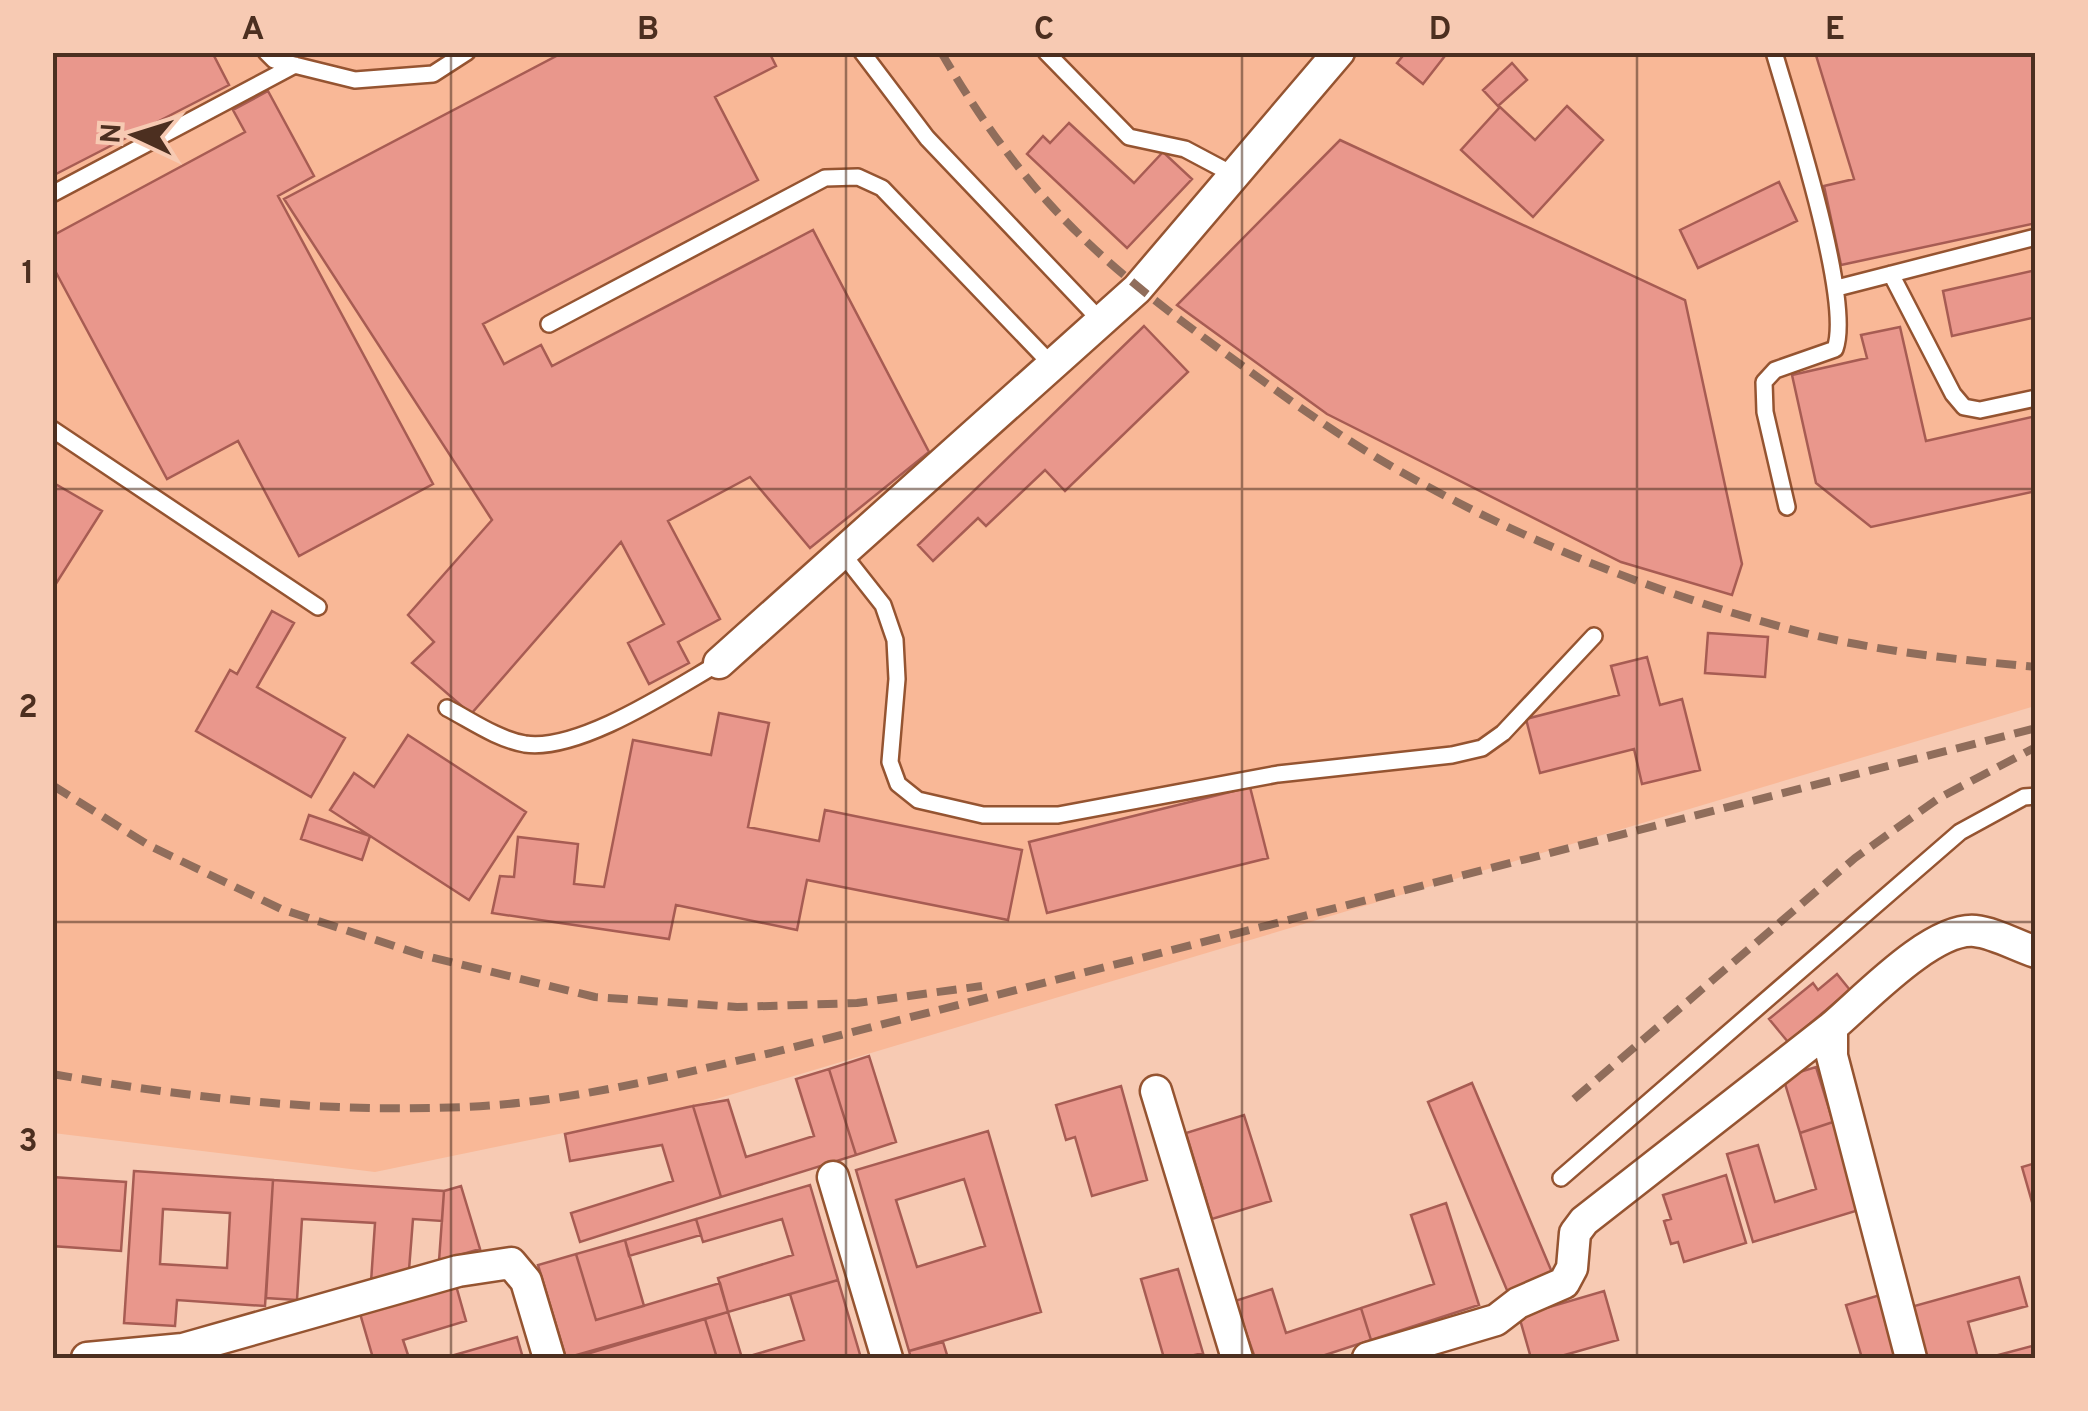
<svg xmlns="http://www.w3.org/2000/svg" width="2088" height="1411" font-family="Overpass,sans-serif">
  <rect width="100%" height="100%" fill="#f7cab3"/>
  <!-- built -->
  <path fill="#f9b897" d="M 53,53 L 2035,53 L 2035,706 L 693,1106 L 375,1172 L 53,1133 Z"/>
  <!-- building -->
  <path fill="#e9978c" stroke="#a75c53" stroke-width="2.5" fill-rule="evenodd" d="M 52,52 L 212,52 L 229,85 L 52,176 Z
    M 564,52 L 769,52 L 776,66 L 715,97 L 758,180 L 483,324 L 504,364 L 541,345 L 552,366 L 813,230 L 929,452 L 810,548 L 750,477 L 668,521 L 720,619 L 678,642 L 689,663 L 649,684 L 628,643 L 664,624 L 621,542 L 471,714 L 412,663 L 434,642 L 408,615 L 492,520 L 284,199 Z
    M 1406,52 L 1448,52 L 1423,84 L 1397,63 Z
    M 1815,52 L 2036,52 L 2036,223 L 1841,265 L 1824,186 L 1854,179 Z
    M 1512,63 L 1527,80 L 1498,106 L 1483,90 Z
    M 268,91 L 314,176 L 278,196 L 433,484 L 299,556 L 238,441 L 167,479 L 52,265 L 52,236 L 245,132 L 233,110 Z
    M 1567,106 L 1603,140 L 1533,217 L 1461,150 L 1500,107 L 1535,140 Z
    M 1069,123 L 1134,183 L 1163,152 L 1192,179 L 1127,248 L 1027,154 L 1043,136 L 1050,143 Z
    M 1340,140 L 1685,300 L 1742,564 L 1732,595 L 1621,562 L 1327,414 L 1177,305 Z
    M 1779,182 L 1797,221 L 1698,268 L 1680,230 Z
    M 2036,270 L 2036,317 L 1952,336 L 1943,291 Z
    M 1144,326 L 1188,372 L 1065,491 L 1045,470 L 986,526 L 978,518 L 933,561 L 918,545 Z
    M 1900,327 L 1926,441 L 2036,416 L 2036,491 L 1871,527 L 1816,483 L 1792,375 L 1867,358 L 1861,335 Z
    M 52,482 L 102,511 L 52,590 Z
    M 272,611 L 294,623 L 257,687 L 345,738 L 311,797 L 196,731 L 230,670 L 237,674 Z
    M 1708,633 L 1768,637 L 1765,677 L 1705,673 Z
    M 1647,657 L 1660,705 L 1682,699 L 1700,770 L 1642,784 L 1634,749 L 1540,773 L 1526,719 L 1619,695 L 1611,666 Z
    M 719,713 L 769,723 L 748,827 L 819,841 L 825,810 L 1022,850 L 1008,920 L 807,880 L 797,930 L 676,905 L 669,939 L 492,913 L 500,876 L 514,877 L 518,837 L 578,844 L 574,884 L 604,887 L 633,740 L 711,755 Z
    M 408,735 L 526,812 L 469,900 L 330,810 L 354,773 L 374,787 Z
    M 1250,787 L 1268,858 L 1047,913 L 1029,842 Z
    M 309,815 L 370,836 L 362,860 L 301,839 Z
    M 1837,974 L 1850,990 L 1788,1042 L 1769,1019 L 1813,983 L 1818,990 Z
    M 869,1056 L 896,1142 L 856,1155 L 829,1069 Z
    M 1816,1067 L 1833,1122 L 1800,1133 L 1783,1077 Z
    M 829,1069 L 856,1155 L 721,1197 L 693,1106 L 728,1100 L 746,1157 L 814,1136 L 796,1079 Z
    M 1472,1083 L 1554,1277 L 1509,1295 L 1428,1102 Z
    M 1121,1086 L 1147,1180 L 1092,1196 L 1075,1137 L 1066,1140 L 1056,1105 Z
    M 693,1106 L 721,1197 L 580,1242 L 571,1213 L 673,1181 L 662,1145 L 570,1161 L 565,1134 Z
    M 1244,1115 L 1271,1201 L 1212,1219 L 1186,1133 Z
    M 1833,1122 L 1859,1210 L 1753,1242 L 1727,1154 L 1758,1145 L 1775,1202 L 1816,1189 L 1800,1133 Z
    M 988,1131 L 1041,1312 L 909,1351 L 856,1170 ZM 964,1179 L 985,1246 L 917,1267 L 896,1200 Z
    M 2036,1163 L 2036,1216 L 2022,1167 Z
    M 134,1171 L 273,1180 L 265,1306 L 177,1300 L 175,1326 L 124,1323 ZM 163,1209 L 230,1213 L 227,1268 L 160,1264 Z
    M 1726,1175 L 1746,1243 L 1684,1262 L 1678,1242 L 1671,1244 L 1664,1221 L 1671,1219 L 1663,1195 Z
    M 52,1177 L 126,1182 L 121,1251 L 52,1246 Z
    M 273,1180 L 444,1191 L 442,1221 L 413,1219 L 409,1270 L 371,1282 L 375,1223 L 302,1219 L 297,1300 L 266,1298 Z
    M 810,1185 L 838,1280 L 728,1312 L 718,1278 L 793,1255 L 782,1219 L 703,1242 L 696,1219 Z
    M 461,1186 L 480,1249 L 439,1261 L 444,1191 Z
    M 1446,1203 L 1479,1305 L 1371,1340 L 1361,1308 L 1434,1284 L 1411,1215 Z
    M 696,1219 L 701,1235 L 629,1256 L 625,1240 Z
    M 625,1240 L 644,1306 L 596,1320 L 576,1254 Z
    M 576,1254 L 596,1320 L 720,1283 L 728,1312 L 566,1358 L 538,1265 Z
    M 1178,1269 L 1203,1353 L 1182,1358 L 1164,1358 L 1141,1279 Z
    M 2019,1277 L 2027,1306 L 1968,1322 L 1978,1358 L 1921,1358 L 1907,1308 Z
    M 838,1280 L 861,1358 L 743,1358 L 804,1340 L 790,1294 Z
    M 455,1282 L 466,1321 L 403,1340 L 409,1358 L 373,1358 L 359,1310 Z
    M 1272,1289 L 1286,1333 L 1361,1308 L 1371,1340 L 1316,1358 L 1255,1358 L 1235,1301 Z
    M 1604,1291 L 1618,1340 L 1554,1358 L 1531,1358 L 1519,1316 Z
    M 1880,1295 L 1899,1358 L 1862,1358 L 1846,1305 Z
    M 728,1312 L 742,1358 L 717,1358 L 705,1319 Z
    M 705,1319 L 717,1358 L 573,1358 Z
    M 517,1337 L 523,1358 L 444,1358 Z
    M 943,1342 L 948,1358 L 911,1358 L 909,1351 Z
    M 2036,1345 L 2036,1358 L 1987,1358 Z"/>
  <g fill="none" stroke-linecap="round" stroke-linejoin="round">
    <defs>
      <path id="service" d="M 266,52 L 274,60 L 355,80 L 433,74 L 467,52
        M 862,52 L 927,138 L 1101,321
        M 1046,52 L 1129,137 L 1185,149 L 1234,175
        M 1774,52 C 1791,111 1853,300 1835,349 L 1775,370 L 1764,382 L 1765,412 L 1787,507
        M 52,194 L 295,65
        M 1891,274 L 1953,394 L 1964,407 L 1980,410 L 2036,398
        M 1837,288 L 2036,237
        M 549,324 L 825,178 L 858,177 L 882,188 L 1052,365
        M 52,429 L 318,607
        M 842,553 L 883,605 L 895,640 L 897,679 L 890,762 L 898,784 L 918,800 L 983,815 L 1058,815 L 1278,774 L 1452,755 L 1482,748 L 1503,733 L 1594,636
        M 447,708 C 472,721 497,739 525,744 C 579,752 672,690 719,663
        M 1561,1178 L 1960,832 L 2024,797 L 2036,796"/>
      <path id="minor" d="M 719,663 L 1137,289 L 1339,52
        M 1156,1091 L 1237,1358
        M 833,1177 L 887,1358
        M 87,1358 L 183,1349 L 458,1271 L 511,1263 L 526,1281 L 549,1358
        M 1368,1358 L 1496,1320 L 1518,1303 L 1564,1283 L 1572,1268 L 1575,1233 L 1584,1221 L 1832,1027
        M 1911,1358 L 1832,1056 L 1832,1027 C 1864,1000 1932,927 1975,931 C 1995,933 2017,946 2036,952"/>
    </defs>
    <!-- service casing -->
    <use href="#service" stroke="#955431" stroke-width="20"/>
    <!-- minor casing -->
    <use href="#minor" stroke="#955431" stroke-width="35"/>
    <!-- service -->
    <use href="#service" stroke="#fff" stroke-width="15"/>
    <!-- minor -->
    <use href="#minor" stroke="#fff" stroke-width="30"/>
    <!-- rail -->
    <path stroke="#906d5b" stroke-width="8" stroke-dasharray="20 10" stroke-linecap="butt" d="M 941,52 C 971,104 1006,155 1046,200 C 1101,261 1163,308 1229,356 C 1278,392 1327,428 1379,459 C 1504,533 1642,589 1782,627 C 1864,650 1951,659 2036,667
      M 52,785 L 150,846 L 281,909 L 422,955 L 595,997 L 737,1007 L 857,1003 L 982,986
      M 52,1074 C 189,1098 324,1113 463,1107 C 567,1103 670,1076 771,1053 L 2036,728
      M 1574,1099 L 1855,858 L 1939,798 L 2036,747"/>
  </g>
  <!-- grid -->
  <path fill="none" stroke="#4c2f20" stroke-width="2.5" stroke-opacity="0.55" d="M 451,52 L 451,1358M 846,52 L 846,1358M 1242,52 L 1242,1358M 1637,52 L 1637,1358M 52,489 L 2036,489M 52,922 L 2036,922"/>
  <!-- border -->
  <rect width="2088" height="1411" fill="none" stroke="#f7cab3" stroke-width="110"/>
  <!-- north arrow -->
  <g transform="translate(135 135) rotate(274)" stroke="#f7cab3" stroke-width="8" paint-order="stroke">
  <path d="M0-8L18 38L0 25L-18 38Z" fill="#4c2f20"/>
  <text y="-15" font-size="28" font-weight="bold" text-anchor="middle" fill="#4c2f20">N</text>
  </g>
  <rect x="55" y="55" width="1978" height="1301" fill="none" stroke="#4c2f20" stroke-width="4"/>
  <g font-size="32" text-anchor="middle" font-weight="bold" fill="#4c2f20">
    <text x="253" y="39">A</text>
    <text x="648" y="39">B</text>
    <text x="1044" y="39">C</text>
    <text x="1440" y="39">D</text>
    <text x="1835" y="39">E</text>
    <text x="28" y="283">1</text>
    <text x="28" y="717">2</text>
    <text x="28" y="1151">3</text>
  </g>
</svg>
